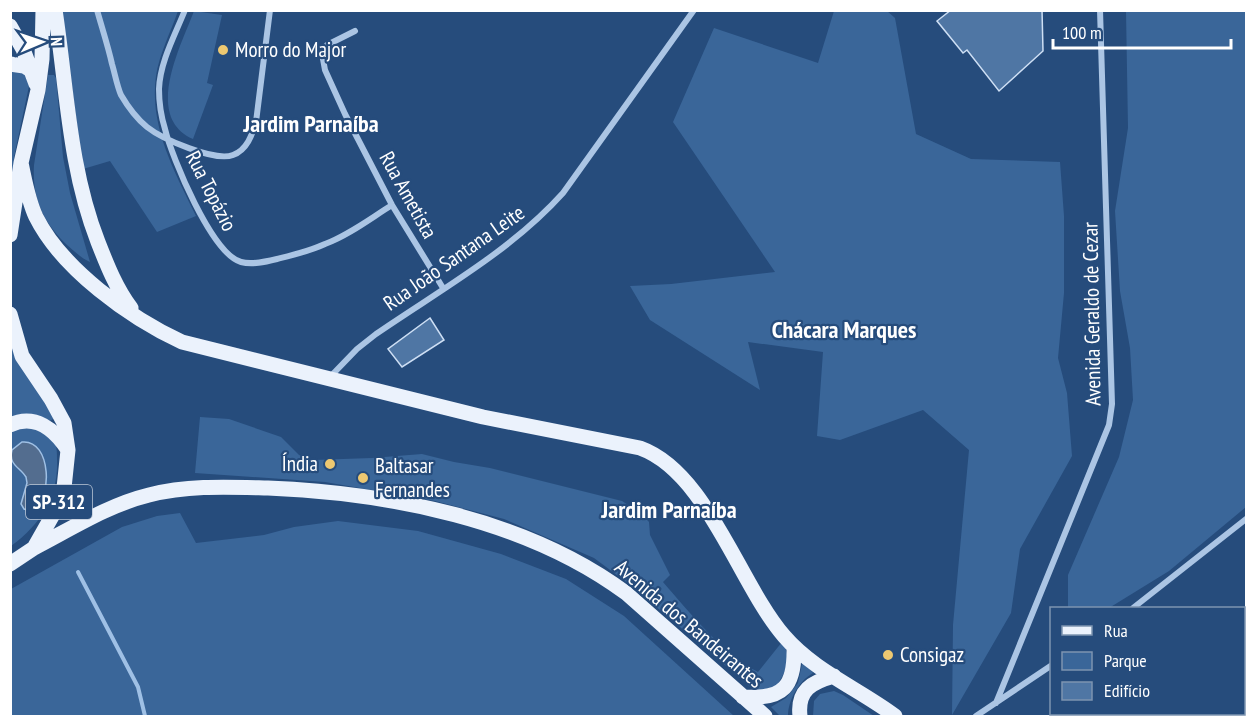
<svg xmlns="http://www.w3.org/2000/svg" width="1257" height="727" font-family="'PT Sans Narrow',sans-serif">
  <rect width="100%" height="100%" fill="#264c7c"/>
  <!-- green -->
  <path fill="#3a6699" d="M 62,11 L 178,11 C 171,31 159,55 156,76 C 149,127 175,172 196,216 L 157,232 L 110,161 L 83,169 Z
    M 194,11 L 222,15 L 207,83 L 213,85 L 193,139 C 143,117 181,46 194,11 Z
    M 834,11 L 887,11 L 895,18 L 916,134 L 971,159 L 1060,162 L 1064,216 L 1064,293 L 1058,358 L 1067,393 L 1072,456 L 1020,549 L 1011,613 L 952,715 L 953,625 L 969,450 L 923,410 L 840,440 L 817,436 L 823,352 L 748,342 L 760,390 L 650,320 L 630,286 L 671,284 L 775,272 L 673,122 L 714,28 L 818,63 Z
    M 1126,11 L 1246,11 L 1246,507 L 1169,571 L 1109,608 L 1068,608 L 1068,575 L 1119,457 L 1133,400 L 1130,348 L 1120,291 L 1115,211 L 1128,128 Z
    M 11,69 C 23,70 26,74 29,86 L 14,157 L 11,191 Z
    M 48,75 L 54,75 L 56,78 L 63,157 L 70,193 L 90,262 C 81,258 74,251 67,245 C 43,222 32,198 34,165 Z
    M 10,338 L 53,414 L 53,419 L 50,421 C 36,415 26,412 11,418 Z
    M 200,417 L 229,419 L 281,437 L 299,455 L 314,460 L 372,458 L 422,454 L 454,462 L 490,468 L 622,501 L 642,514 L 649,522 L 650,535 L 670,575 L 663,582 C 690,613 722,653 758,672 L 782,642 C 793,658 785,673 776,687 L 755,691 L 633,587 L 594,558 L 504,519 L 435,501 L 325,482 L 195,473 Z
    M 34,427 C 40,431 50,435 54,440 C 57,445 57,453 57,459 C 59,496 40,525 11,546 L 11,432 L 15,429 Z
    M 180,513 L 196,543 L 264,535 L 294,527 L 338,521 L 418,531 L 501,554 L 566,579 L 624,616 L 734,716 L 11,716 L 11,589 L 122,527 L 157,516 Z
    M 802,664 L 808,666 L 813,673 C 799,681 788,700 788,716 L 780,716 L 771,707 L 786,698 L 798,683 Z
    M 834,691 L 843,695 L 874,716 L 813,716 L 814,701 L 820,694 Z"/>
  <!-- water -->
  <path fill="#536d8f" stroke="#9fc0e5" stroke-width="1.5" d="M 22,442 C 52,439 53,501 32,511 L 24,509 L 21,504 L 27,483 L 26,477 C 20,467 8,465 12,450 Z"/>
  <g fill="none" stroke-linecap="round" stroke-linejoin="round">
    <!-- stream -->
    <path stroke="#9fc0e5" stroke-width="4" d="M 78,572 L 138,687 L 145,716"/>
  </g>
  <!-- building -->
  <path fill="#4f76a4" stroke="#cedff4" stroke-width="1.5" d="M 951,10 L 1042,10 L 1043,51 L 999,91 L 967,50 L 963,53 L 937,21 Z
    M 430,318 L 444,340 L 402,367 L 388,349 Z"/>
  <g fill="none" stroke-linecap="round" stroke-linejoin="round">
    <!-- street -->
    <path stroke="#abc5e4" stroke-width="6" d="M 97,10 C 102,28 108,46 112,64 C 115,74 117,86 121,95 C 128,107 136,118 147,127 C 162,139 215,162 233,155 C 247,150 252,135 256,122 L 270,10
      M 185,10 C 175,35 160,62 159,89 C 159,102 161,116 165,129 C 172,158 212,254 241,262 C 252,265 265,262 277,259 C 293,255 310,251 325,244 C 349,235 371,218 392,205
      M 355,31 L 327,45 L 323,59 L 325,70 L 345,114 L 392,205 L 443,288
      M 330,377 L 357,349 L 376,334 C 440,290 511,251 563,193 L 694,10
      M 1133,608 L 1246,519
      M 996,703 L 1109,425 L 1112,404 L 1100,10
      M 976,716 L 1052,665"/>
    <!-- primary -->
    <path stroke="#ebf2fc" stroke-width="15" d="M 55,10 C 67,89 69,168 98,242 C 107,265 116,288 131,308
      M 10,26 L 23,49 L 36,84
      M 10,64 L 24,66 L 32,71
      M 21,163 C 25,181 28,200 36,217 C 62,269 130,318 182,342 L 483,417 L 640,448 C 707,472 739,584 784,636 C 814,671 859,689 895,716
      M 10,235 L 21,163 L 38,90 L 42,59 L 43,10
      M 10,314 L 22,356 L 51,399 L 64,423 L 68,450 L 64,488 L 55,511 L 34,548 L 10,564
      M 10,425 C 35,413 55,430 68,450
      M 34,548 C 71,529 108,505 149,495 C 188,485 228,487 268,488 C 389,493 526,519 626,593 L 765,716
      M 743,697 C 784,700 795,686 794,647
      M 800,716 C 797,690 812,682 834,676"/>
  </g>
  <!-- markers -->
  <g fill="#edc871" stroke="#264c7c" stroke-width="2">
    <circle cx="223" cy="50" r="6"/>
    <circle cx="330" cy="464" r="6"/>
    <circle cx="363" cy="478" r="6"/>
    <circle cx="888" cy="655" r="6"/>
  </g>
  <g text-anchor="middle" stroke-width="4.5" stroke-linejoin="round" paint-order="stroke">
    <!-- shield labels -->
    <rect fill="#264c7c" stroke="#bec9d8" stroke-width="1.5" x="26" y="485" width="66" height="34" rx="4.5"/>
    <g font-size="20" font-weight="bold" fill="#fff">
      <text x="59" y="509">SP-312</text>
    </g>
    <!-- poi labels -->
    <g font-size="21" fill="#fff" stroke="#264c7c" text-anchor="start">
      <text x="235" y="57">Morro do Major</text>
      <text x="318" y="471" text-anchor="end">Índia</text>
      <text x="375" y="473">Baltasar<tspan x="375" dy="24">Fernandes</tspan></text>
      <text x="900" y="662">Consigaz</text>
    </g>
    <!-- street labels -->
    <g font-size="21" fill="#fff" stroke="#264c7c">
      <text transform="translate(211 191) rotate(63)" y="7">Rua Topázio</text>
      <text transform="translate(408 195) rotate(61)" y="7">Rua Ametista</text>
      <text transform="translate(454 258) rotate(-35)" y="7">Rua João Santana Leite</text>
      <text transform="translate(1092 314) rotate(-91)" y="7">Avenida Geraldo de Cezar</text>
      <text transform="translate(689 624) rotate(40)" y="7">Avenida dos Bandeirantes</text>
    </g>
    <!-- quarter labels -->
    <g font-size="24" font-weight="bold" fill="#fff" stroke="#264c7c">
      <text x="311" y="132">Jardim Parnaíba</text>
      <text x="844" y="338">Chácara Marques</text>
      <text x="669" y="518">Jardim Parnaíba</text>
    </g>
  </g>
  <!-- border -->
  <rect width="1257" height="727" fill="none" stroke="#ffffff" stroke-width="24"/>
  <!-- legend -->
  <rect x="1050" y="607" width="195" height="108" fill="#264c7c" stroke="#7d94b0" stroke-width="1.5"/>
  <rect x="1062" y="626" width="30" height="9" fill="#ebf2fc" stroke="#7d94b0" stroke-width="1.5"/>
  <text x="1104" y="637" font-size="18" fill="#ffffff">Rua</text>
  <rect x="1062" y="652" width="30" height="18" fill="#3a6699" stroke="#7d94b0" stroke-width="1.5"/>
  <text x="1104" y="667" font-size="18" fill="#ffffff">Parque</text>
  <rect x="1062" y="682" width="30" height="18" fill="#4f76a4" stroke="#7d94b0" stroke-width="1.5"/>
  <text x="1104" y="697" font-size="18" fill="#ffffff">Edifício</text>
  <!-- north arrow -->
  <g transform="translate(42 42) rotate(88)" stroke="#264c7c" stroke-width="4.5" paint-order="stroke">
  <path d="M0-4.5L10 22L0 15L-10 22Z" fill="#ffffff"/>
  <text y="-9" font-size="16" font-weight="bold" text-anchor="middle" fill="#ffffff">N</text>
  </g>
  <!-- scale -->
  <path d="M1053 39v9h178v-9" fill="none" stroke="#ffffff" stroke-width="3"/>
  <text x="1062" y="39" font-size="18" fill="#ffffff" stroke="#264c7c" stroke-width="4.5" paint-order="stroke">100 m</text>
</svg>
